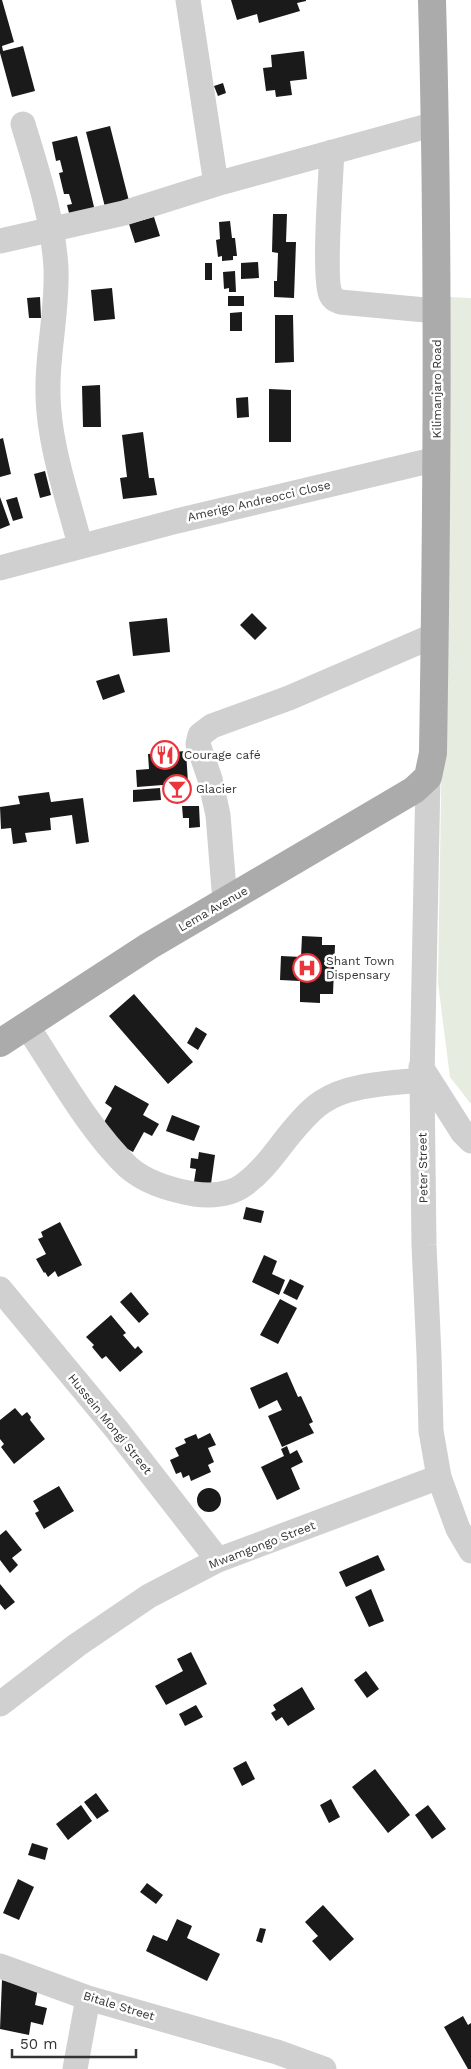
<svg xmlns="http://www.w3.org/2000/svg" width="471" height="2069" font-family="'Work Sans',sans-serif">
  <rect width="100%" height="100%" fill="#fff"/>
  <!-- green -->
  <path fill="#e6ecdf" d="M 449,297 L 471,298 L 471,1104 L 450,1077 L 438,983 Z"/>
  <!-- building -->
  <path fill="#1a1a1a" d="M 0,0 L 2,0 L 14,42 L 2,46 L 3,51 L 23,46 L 35,91 L 12,97 L 0,53 Z
    M 231,0 L 306,0 L 306,1 L 297,3 L 300,11 L 259,23 L 257,14 L 237,20 Z
    M 304,51 L 307,79 L 290,81 L 292,95 L 276,97 L 275,90 L 266,91 L 263,68 L 272,67 L 271,55 Z
    M 223,83 L 226,93 L 218,96 L 214,86 Z
    M 110,126 L 129,201 L 105,207 L 86,132 Z
    M 77,136 L 95,211 L 70,217 L 67,205 L 72,204 L 69,194 L 64,194 L 59,173 L 63,172 L 60,160 L 56,161 L 52,142 Z
    M 273,214 L 287,214 L 286,242 L 296,242 L 294,298 L 274,297 L 274,281 L 277,281 L 278,253 L 272,252 Z
    M 154,217 L 160,236 L 135,243 L 129,224 Z
    M 230,221 L 232,238 L 235,238 L 237,256 L 233,256 L 233,260 L 222,261 L 222,256 L 218,257 L 216,240 L 220,239 L 219,222 Z
    M 258,262 L 259,278 L 241,279 L 241,263 Z
    M 205,263 L 212,263 L 212,280 L 205,280 Z
    M 235,271 L 236,292 L 229,292 L 229,288 L 224,289 L 223,272 Z
    M 112,288 L 115,319 L 94,321 L 91,290 Z
    M 228,296 L 244,296 L 244,306 L 228,306 Z
    M 40,297 L 41,318 L 29,318 L 27,298 Z
    M 242,312 L 242,331 L 230,331 L 230,313 Z
    M 275,315 L 293,315 L 294,362 L 275,363 Z
    M 100,385 L 101,427 L 83,427 L 82,386 Z
    M 269,389 L 291,390 L 291,442 L 269,442 Z
    M 248,397 L 249,417 L 237,418 L 236,398 Z
    M 143,432 L 149,478 L 154,478 L 157,495 L 123,499 L 120,478 L 127,477 L 122,435 Z
    M 3,438 L 11,474 L 0,477 L 0,439 Z
    M 45,471 L 51,495 L 40,498 L 34,474 Z
    M 0,497 L 10,525 L 0,529 Z
    M 17,497 L 23,518 L 13,521 L 6,500 Z
    M 252,613 L 267,628 L 255,640 L 240,625 Z
    M 167,618 L 170,652 L 133,656 L 129,622 Z
    M 119,674 L 125,692 L 103,700 L 96,681 Z
    M 186,751 L 188,783 L 137,787 L 136,770 L 149,769 L 148,754 Z
    M 160,788 L 161,800 L 133,802 L 133,790 Z
    M 49,792 L 51,802 L 83,798 L 89,842 L 76,844 L 72,815 L 50,818 L 51,830 L 25,833 L 27,842 L 13,844 L 11,828 L 1,829 L 0,807 L 20,804 L 18,796 Z
    M 182,806 L 199,806 L 200,827 L 189,828 L 189,818 L 183,818 Z
    M 302,936 L 322,937 L 322,945 L 335,945 L 333,994 L 320,994 L 320,1003 L 300,1002 L 300,981 L 280,980 L 281,956 L 301,957 Z
    M 134,994 L 193,1062 L 168,1084 L 109,1016 Z
    M 196,1027 L 207,1034 L 198,1050 L 187,1043 Z
    M 115,1085 L 149,1104 L 143,1115 L 159,1124 L 152,1136 L 144,1132 L 133,1152 L 98,1133 L 112,1108 L 105,1103 Z
    M 172,1115 L 200,1126 L 194,1141 L 166,1131 Z
    M 199,1152 L 215,1155 L 211,1184 L 194,1182 L 196,1169 L 190,1168 L 191,1158 L 198,1159 Z
    M 246,1207 L 264,1211 L 261,1223 L 243,1219 Z
    M 60,1222 L 82,1265 L 58,1277 L 55,1271 L 48,1277 L 45,1272 L 44,1273 L 36,1259 L 46,1254 L 38,1239 L 43,1237 L 41,1232 Z
    M 264,1255 L 277,1261 L 272,1274 L 285,1280 L 279,1295 L 252,1282 Z
    M 290,1279 L 304,1286 L 297,1300 L 283,1293 Z
    M 131,1292 L 149,1314 L 139,1323 L 120,1302 Z
    M 280,1299 L 297,1308 L 278,1344 L 260,1335 Z
    M 111,1315 L 126,1333 L 123,1335 L 135,1349 L 138,1346 L 143,1352 L 120,1372 L 106,1356 L 102,1359 L 92,1347 L 94,1345 L 86,1337 Z
    M 287,1372 L 298,1397 L 301,1396 L 313,1422 L 309,1424 L 314,1433 L 282,1447 L 268,1416 L 282,1410 L 277,1400 L 259,1409 L 250,1388 Z
    M 15,1408 L 22,1416 L 27,1412 L 31,1417 L 30,1420 L 45,1439 L 14,1464 L 1,1447 L 4,1444 L 0,1439 L 0,1420 Z
    M 210,1433 L 216,1445 L 208,1448 L 214,1462 L 208,1465 L 211,1472 L 191,1481 L 189,1475 L 183,1478 L 181,1472 L 176,1474 L 170,1460 L 179,1456 L 175,1448 L 186,1443 L 184,1439 L 196,1434 L 198,1439 Z
    M 287,1446 L 290,1454 L 297,1450 L 303,1462 L 291,1468 L 300,1489 L 277,1500 L 261,1467 L 284,1456 L 281,1449 Z
    M 59,1486 L 74,1511 L 44,1529 L 35,1513 L 39,1511 L 33,1501 Z
    M197 1500a12 12 0 1 1 24 0a12 12 0 1 1-24 0Z
    M 6,1530 L 22,1550 L 12,1558 L 18,1565 L 10,1573 L 0,1560 L 0,1535 Z
    M 378,1555 L 385,1570 L 346,1587 L 339,1572 Z
    M 0,1584 L 15,1602 L 5,1610 L 0,1604 Z
    M 371,1589 L 384,1621 L 369,1627 L 355,1597 Z
    M 191,1652 L 207,1684 L 166,1705 L 155,1686 L 183,1671 L 177,1659 Z
    M 366,1671 L 379,1689 L 367,1698 L 354,1680 Z
    M 302,1687 L 315,1709 L 288,1726 L 282,1717 L 276,1721 L 271,1713 L 276,1710 L 273,1705 Z
    M 196,1705 L 203,1717 L 185,1726 L 179,1714 Z
    M 246,1761 L 255,1779 L 242,1786 L 233,1768 Z
    M 375,1769 L 410,1815 L 388,1833 L 352,1787 Z
    M 96,1793 L 109,1811 L 97,1819 L 84,1802 Z
    M 331,1799 L 340,1817 L 329,1823 L 320,1805 Z
    M 81,1805 L 92,1821 L 68,1840 L 56,1824 Z
    M 428,1805 L 446,1829 L 432,1839 L 415,1815 Z
    M 32,1843 L 48,1848 L 45,1860 L 28,1855 Z
    M 18,1879 L 34,1887 L 19,1920 L 3,1913 Z
    M 147,1883 L 163,1895 L 156,1904 L 140,1892 Z
    M 323,1905 L 354,1939 L 330,1961 L 312,1941 L 318,1936 L 305,1922 Z
    M 177,1919 L 192,1926 L 187,1938 L 220,1954 L 207,1981 L 146,1951 L 153,1935 L 167,1941 Z
    M 260,1928 L 266,1929 L 262,1943 L 256,1941 Z
    M 2,1980 L 38,1988 L 35,2005 L 47,2008 L 43,2025 L 31,2022 L 29,2035 L 0,2029 Z
    M 463,2016 L 468,2025 L 471,2023 L 471,2069 L 468,2069 L 444,2027 Z"/>
  <g fill="none" stroke-linecap="round" stroke-linejoin="round">
    <!-- minor -->
    <path stroke="#d0d0d0" stroke-width="25" d="M 188,0 L 216,184
      M 23,124 C 37,171 53,218 56,268 C 58,316 44,363 49,412 C 53,457 69,502 80,545
      M 332,152 C 331,174 323,281 331,295 C 333,299 337,301 340,302 L 436,311
      M 0,241 L 124,213 L 216,184 L 435,124
      M 0,568 L 177,521 L 437,459
      M 428,777 L 422,1080 L 424,1245 L 429,1355 L 431,1431 L 439,1477 L 458,1529 L 471,1551
      M 225,902 L 218,815 L 210,779 L 198,744 L 200,735 L 212,726 L 289,698 L 435,635
      M 27,1026 C 56,1070 90,1131 128,1167 C 146,1183 171,1190 194,1194 C 210,1196 231,1195 245,1184 C 264,1170 276,1151 290,1134 C 300,1122 310,1110 322,1102 C 348,1084 391,1083 422,1080
      M 421,1067 L 463,1133 L 471,1141
      M 0,1289 L 117,1430 L 218,1560
      M 0,1704 L 77,1645 L 149,1596 L 218,1560 L 439,1477
      M 0,1966 L 88,1998 L 277,2052 L 324,2069
      M 75,2069 L 88,1998"/>
    <!-- major -->
    <path stroke="#ababab" stroke-width="28" d="M 0,1043 L 149,946 L 392,803 L 414,790 L 428,777 L 433,753 C 437,502 439,251 432,0"/>
  </g>
  <!-- icons -->
  <defs>
    <symbol id="restaurant-ring" viewBox="-11 -11 22 22"><circle r="9.5" fill="#fff" stroke="#ea353d" stroke-width="1.5"/><path d="M-5-6h1v4h1v-4h1v4h1v-4h1v5L-1.5 .5V6h-2V.5L-5-1ZM5-6V6H3V1.5H1.5Q1.5-4 5-6Z" fill="#ea353d"/></symbol>
    <symbol id="bar-ring" viewBox="-11 -11 22 22"><circle r="9.5" fill="#fff" stroke="#ea353d" stroke-width="1.5"/><path d="M-6-5H6L.8 .8V4.5H3.5V6h-7V4.5H-.8V.8Z" fill="#ea353d"/></symbol>
    <symbol id="hospital-ring" viewBox="-11 -11 22 22"><circle r="9.5" fill="#fff" stroke="#ea353d" stroke-width="1.5"/><path d="M-5-5h3v3.5h4V-5h3V5h-3V1.5h-4V5h-3Z" fill="#ea353d"/></symbol>
  </defs>
  <g fill-rule="evenodd">
    <use href="#restaurant-ring" x="149" y="739" width="32" height="32"/>
    <use href="#bar-ring" x="161" y="773" width="32" height="32"/>
    <use href="#hospital-ring" x="291" y="952" width="32" height="32"/>
  </g>
  <g text-anchor="middle" stroke-width="5" stroke-linejoin="round" paint-order="stroke">
    <!-- street labels -->
    <g font-size="12" fill="#333" stroke="#fff">
      <text transform="translate(437 389) rotate(-90)" y="4">Kilimanjaro Road</text>
      <text transform="translate(259 501) rotate(-13)" y="4">Amerigo Andreocci Close</text>
      <text transform="translate(213 909) rotate(-30)" y="4">Lema Avenue</text>
      <text transform="translate(423 1168) rotate(-91)" y="4">Peter Street</text>
      <text transform="translate(110 1424) rotate(51)" y="4">Hussein Mongi Street</text>
      <text transform="translate(262 1545) rotate(-21)" y="4">Mwamgongo Street</text>
      <text transform="translate(119 2006) rotate(17)" y="4">Bitale Street</text>
    </g>
    <!-- poi labels -->
    <g font-size="12" fill="#333" stroke="#fff" text-anchor="start">
      <text x="184" y="759">Courage café</text>
      <text x="196" y="793">Glacier</text>
      <text x="326" y="965">Shant Town<tspan x="326" dy="14">Dispensary</tspan></text>
    </g>
  </g>
  <!-- scale -->
  <path d="M12 2049v8h124v-8" fill="none" stroke="#333333" stroke-width="2.5"/>
  <text x="20" y="2049" font-size="15" fill="#333333" stroke="#ffffff" stroke-width="4" paint-order="stroke">50 m</text>
</svg>
